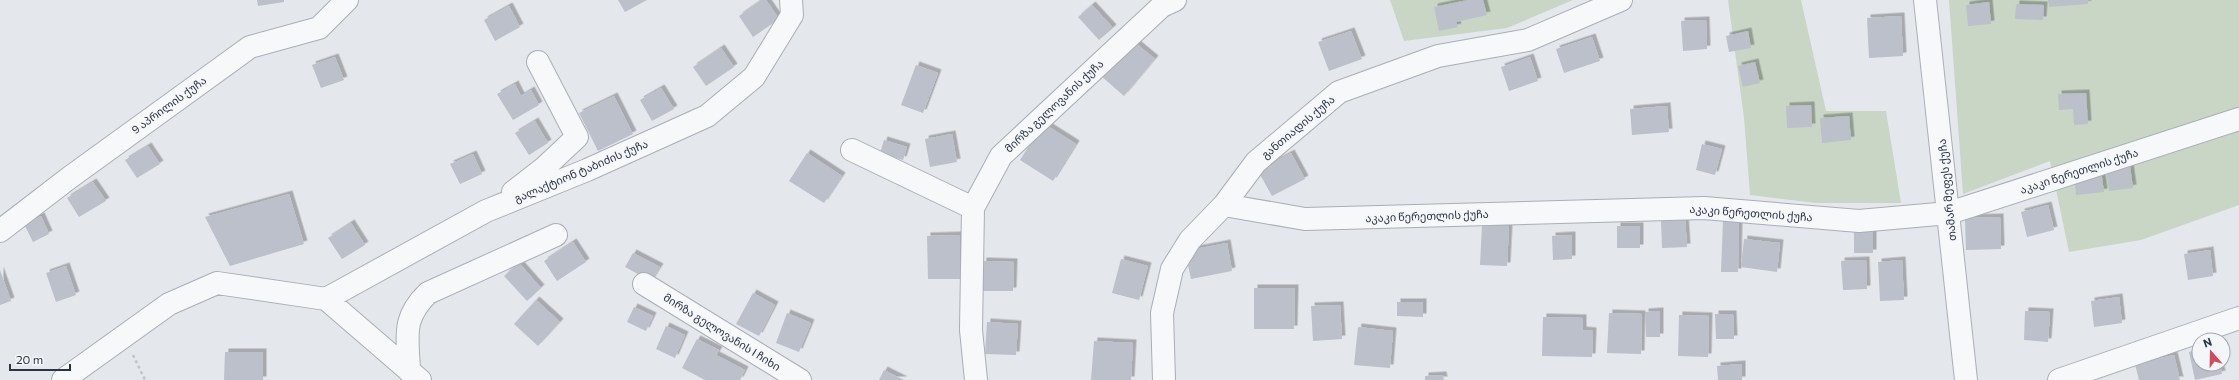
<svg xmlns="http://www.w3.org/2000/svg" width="2239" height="380" font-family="Commissioner,'Noto Sans Georgian',sans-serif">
  <defs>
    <filter id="shadow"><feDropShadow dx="3.5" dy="-3.5" stdDeviation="0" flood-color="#0004"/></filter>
  </defs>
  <rect width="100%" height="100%" fill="#e4e7ec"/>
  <!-- green -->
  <path fill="#c9d6c5" d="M 1390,0 L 1573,0 L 1507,28 L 1404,41 Z
    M 1728,0 L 1801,0 L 1826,111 L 1886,111 L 1901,203 L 1816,203 L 1750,195 L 1744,118 Z
    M 1949,0 L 2239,0 L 2239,205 L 2141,240 L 2069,252 L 2050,161 L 1963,194 Z"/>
  <!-- building -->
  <path fill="#bbc0ca" filter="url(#shadow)" d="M 257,0 L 284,0 L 284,2 L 258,6 Z
    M 618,0 L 647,0 L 625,12 Z
    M 762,0 L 766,0 L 779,19 L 753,37 L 739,16 Z
    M 1468,0 L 1483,0 L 1487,15 L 1456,22 L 1458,27 L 1439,31 L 1434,7 Z
    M 2048,0 L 2088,0 L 2088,4 L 2049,7 Z
    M 1989,2 L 1991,24 L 1968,26 L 1966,5 Z
    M 2016,4 L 2044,5 L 2043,20 L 2015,19 Z
    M 1092,5 L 1113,28 L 1099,40 L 1078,17 Z
    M 509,6 L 520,27 L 495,41 L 484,20 Z
    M 1901,16 L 1903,56 L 1869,58 L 1867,18 Z
    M 1706,20 L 1707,49 L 1683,51 L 1681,21 Z
    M 1351,31 L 1362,59 L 1329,71 L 1318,42 Z
    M 1748,31 L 1751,48 L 1729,52 L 1726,36 Z
    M 1592,37 L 1600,61 L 1564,73 L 1556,49 Z
    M 1132,40 L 1155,59 L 1124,96 L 1101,76 Z
    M 721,48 L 734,67 L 706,86 L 693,67 Z
    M 335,57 L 344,80 L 321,88 L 312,65 Z
    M 1530,57 L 1538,81 L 1509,91 L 1501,67 Z
    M 1755,62 L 1760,83 L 1743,87 L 1738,66 Z
    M 916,65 L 938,73 L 923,113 L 901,105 Z
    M 515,84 L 521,96 L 531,90 L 539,105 L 513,120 L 497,94 Z
    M 661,88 L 674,109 L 652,121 L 640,100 Z
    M 2086,93 L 2088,124 L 2074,125 L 2073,109 L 2059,110 L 2058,94 Z
    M 614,96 L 633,134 L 598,151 L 579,113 Z
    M 1811,105 L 1812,127 L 1787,128 L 1786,106 Z
    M 1667,106 L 1669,132 L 1632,135 L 1630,109 Z
    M 1849,116 L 1851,140 L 1822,143 L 1820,118 Z
    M 535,121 L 548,143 L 529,155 L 515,133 Z
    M 1043,123 L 1076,144 L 1053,181 L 1020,160 Z
    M 952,134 L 957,162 L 930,167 L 925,139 Z
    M 884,140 L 907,147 L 903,160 L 880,153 Z
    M 1702,144 L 1722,149 L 1715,175 L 1696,170 Z
    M 148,146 L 160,164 L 137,178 L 125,160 Z
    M 807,153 L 842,176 L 824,203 L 789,181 Z
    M 1291,153 L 1305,179 L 1272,196 L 1258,171 Z
    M 473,154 L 482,174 L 460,184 L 450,164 Z
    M 2130,166 L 2133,188 L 2109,191 L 2106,169 Z
    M 2101,170 L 2104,192 L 2076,195 L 2074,173 Z
    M 93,182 L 106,201 L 79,217 L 67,198 Z
    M 289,194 L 304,244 L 230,266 L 205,217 Z
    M 2048,205 L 2054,230 L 2027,237 L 2021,212 Z
    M 41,216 L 49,234 L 33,242 L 24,224 Z
    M 1685,217 L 1687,247 L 1662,248 L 1661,219 Z
    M 2000,217 L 2001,249 L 1966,250 L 1965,218 Z
    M 1723,220 L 1739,220 L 1738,272 L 1721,272 Z
    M 351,223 L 365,245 L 342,259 L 328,238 Z
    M 1482,225 L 1509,226 L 1507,266 L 1480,265 Z
    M 1617,226 L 1640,226 L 1640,248 L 1617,248 Z
    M 1854,226 L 1873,226 L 1873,253 L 1854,253 Z
    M 960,235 L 960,279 L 928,279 L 927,236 Z
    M 1572,235 L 1572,259 L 1553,260 L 1552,236 Z
    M 1744,239 L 1780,243 L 1777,272 L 1741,267 Z
    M 573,242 L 586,262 L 557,281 L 544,261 Z
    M 1227,243 L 1232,271 L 1191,279 L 1185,251 Z
    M 2210,250 L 2213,276 L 2188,280 L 2184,254 Z
    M 633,253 L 660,267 L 651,281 L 625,267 Z
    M 1121,259 L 1148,266 L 1139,300 L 1112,293 Z
    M 1866,260 L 1867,289 L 1843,290 L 1841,261 Z
    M 1902,260 L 1904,300 L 1880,301 L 1878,262 Z
    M 983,261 L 1014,262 L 1013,291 L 982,291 Z
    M 519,263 L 541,288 L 527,301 L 504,276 Z
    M 66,266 L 76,295 L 56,302 L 46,273 Z
    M 0,270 L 11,301 L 0,305 Z
    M 1254,288 L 1295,288 L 1294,329 L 1254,329 Z
    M 753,293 L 775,305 L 759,336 L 736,324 Z
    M 2119,297 L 2122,323 L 2094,327 L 2091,301 Z
    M 536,300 L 560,322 L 538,346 L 514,324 Z
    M 1397,302 L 1423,302 L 1423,317 L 1397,316 Z
    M 1340,305 L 1342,339 L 1313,341 L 1311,306 Z
    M 634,307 L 653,316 L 646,331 L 627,322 Z
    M 1660,311 L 1660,337 L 1646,337 L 1645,312 Z
    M 2025,311 L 2050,312 L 2048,342 L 2024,340 Z
    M 787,313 L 811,323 L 799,352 L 776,343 Z
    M 1609,313 L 1642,314 L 1641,354 L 1607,353 Z
    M 1715,314 L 1733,314 L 1734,339 L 1716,339 Z
    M 1679,315 L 1709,316 L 1708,357 L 1678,356 Z
    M 1543,317 L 1583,318 L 1583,330 L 1593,331 L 1592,357 L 1542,356 Z
    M 987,322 L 1018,324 L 1016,355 L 985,354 Z
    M 666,326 L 685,335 L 675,358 L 656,349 Z
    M 1358,327 L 1393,331 L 1390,368 L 1354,365 Z
    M 697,339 L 719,350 L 716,355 L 745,370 L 740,380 L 705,380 L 682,368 Z
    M 1094,341 L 1133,343 L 1131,380 L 1091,380 Z
    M 2199,349 L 2199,364 L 2220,364 L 2222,374 L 2195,380 L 2189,352 Z
    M 225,352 L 263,352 L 263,380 L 224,380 Z
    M 2174,355 L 2180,380 L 2139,380 L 2135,364 Z
    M 1742,364 L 1742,380 L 1718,380 L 1717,366 Z
    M 884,370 L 904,380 L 879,380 Z
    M 1443,375 L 1444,380 L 1425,380 L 1425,376 Z"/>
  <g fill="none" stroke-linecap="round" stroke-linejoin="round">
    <defs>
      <path id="minor" d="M 1925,0 L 1966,380
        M 852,150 L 973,208
        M 513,192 L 544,168 L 577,137 L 538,62
        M 1224,205 L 1305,219 L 1704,208 L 1859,221 L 1949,213 L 2239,119
        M 0,231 L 69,178 L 250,47 L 319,28 L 347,0
        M 644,284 L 800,380
        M 326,299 L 486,211 L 587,170 L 707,116 L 754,77 L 792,15 L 791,0
        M 409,371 C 408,337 401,319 428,293 L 556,235
        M 63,380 L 169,304 L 217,283 L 326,299 L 420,380
        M 976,380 L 971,330 L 973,208 L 1001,156 L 1162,6 L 1175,0
        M 1164,380 L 1162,313 L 1172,269 L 1190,240 L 1224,205 L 1256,162 L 1339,92 L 1438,56 L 1528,40 L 1621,0
        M 2059,380 L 2239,318"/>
    </defs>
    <!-- minor casing -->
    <use href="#minor" stroke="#a9aeb7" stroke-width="24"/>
    <!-- path -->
    <path stroke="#c2c5cb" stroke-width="2.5" stroke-dasharray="3 3" stroke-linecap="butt" d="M 133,355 L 145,380"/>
    <!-- minor -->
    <use href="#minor" stroke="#f7f8fa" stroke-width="22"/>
  </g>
  <g text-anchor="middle" stroke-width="3" stroke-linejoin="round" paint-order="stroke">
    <!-- street labels -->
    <g font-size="11" fill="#2b3445" stroke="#f4f6f9">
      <text transform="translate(169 105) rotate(-36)" y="4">9 აპრილის ქუჩა</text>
      <text transform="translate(1054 106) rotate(-43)" y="4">მირზა გელოვანის ქუჩა</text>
      <text transform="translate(1298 127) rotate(-40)" y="4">განთიადის ქუჩა</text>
      <text transform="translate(581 171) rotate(-23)" y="4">გალაქტიონ ტაბიძის ქუჩა</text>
      <text transform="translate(2079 171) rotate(-18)" y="4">აკაკი წერეთლის ქუჩა</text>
      <text transform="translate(1947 190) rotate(-96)" y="4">თამარ მეფეს ქუჩა</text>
      <text transform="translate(1751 213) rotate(4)" y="4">აკაკი წერეთლის ქუჩა</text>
      <text transform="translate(1427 216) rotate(-2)" y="4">აკაკი წერეთლის ქუჩა</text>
      <text transform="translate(722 332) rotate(32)" y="4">მირზა გელოვანის I ჩიხი</text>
    </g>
  </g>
  <!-- north arrow -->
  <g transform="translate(2211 352) rotate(340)"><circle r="19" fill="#f4f6f9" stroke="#a4a8b1"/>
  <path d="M0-3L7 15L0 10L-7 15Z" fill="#d1495b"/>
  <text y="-6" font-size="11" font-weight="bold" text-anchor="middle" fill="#2b3445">N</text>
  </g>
  <!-- scale -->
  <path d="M10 364v6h60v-6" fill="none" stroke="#2b3445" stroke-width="2"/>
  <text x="16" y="364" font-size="12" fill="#2b3445" stroke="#f4f6f9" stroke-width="3" paint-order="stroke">20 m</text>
</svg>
